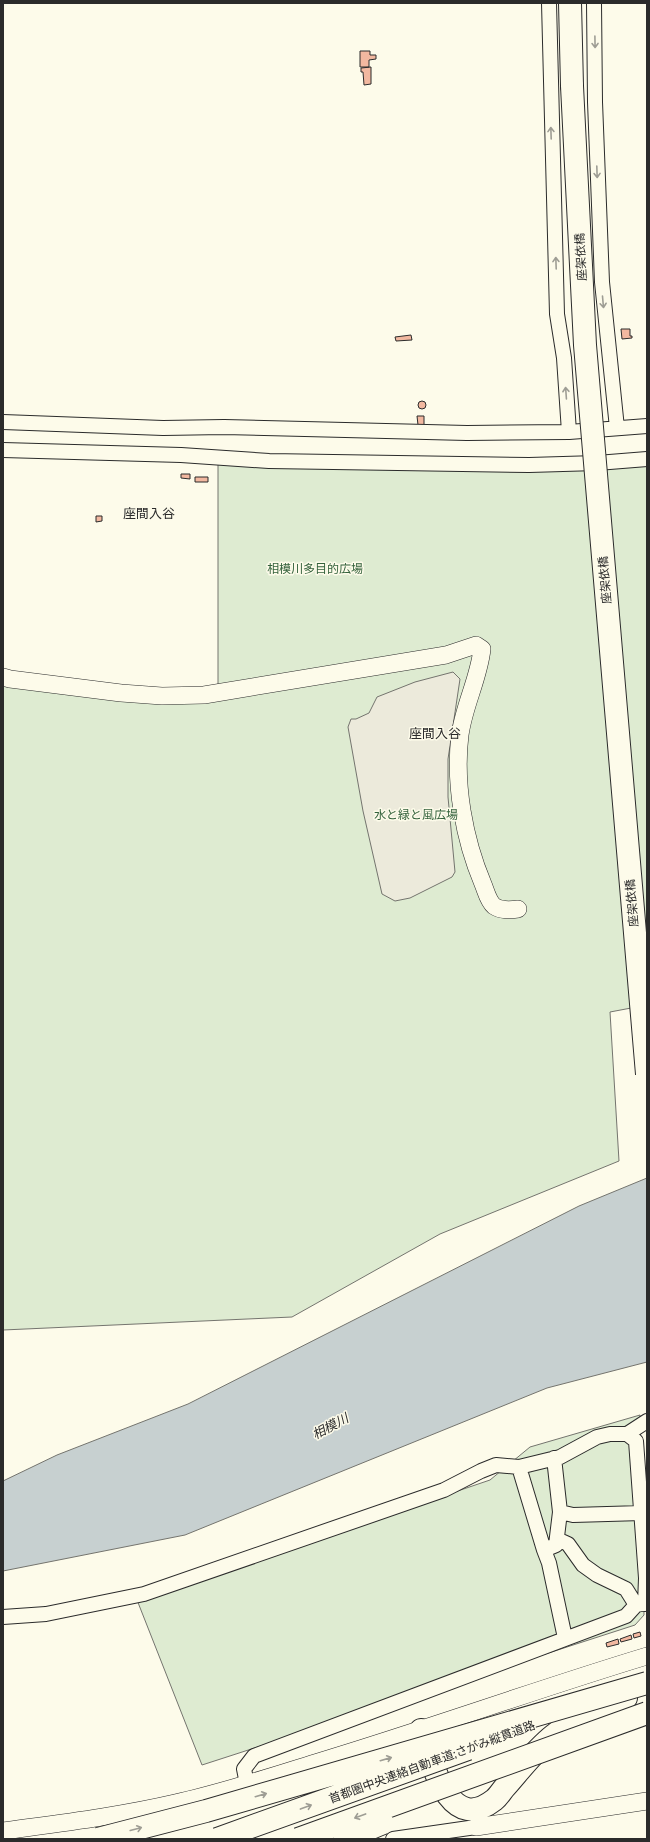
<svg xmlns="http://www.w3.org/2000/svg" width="650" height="1842" font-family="Cabin,'Noto Sans JP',sans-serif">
  <rect width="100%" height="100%" fill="#fdfbea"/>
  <!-- green -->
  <path fill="#deebd1" stroke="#74746e" d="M 647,459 L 647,1005 L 610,1012 L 619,1161 L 440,1234 L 292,1317 L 3,1330 L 3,682 L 218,696 L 218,460 Z
    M 640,1415 L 644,1615 L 635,1625 L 202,1765 L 137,1600 L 490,1480 L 530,1447 Z"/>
  <!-- parking -->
  <path fill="#eceadb" stroke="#74746e" d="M 453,672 L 460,679 L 448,759 L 448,797 L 455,872 L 452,877 L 410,898 L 395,901 L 382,894 L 363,811 L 348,727 L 351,719 L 356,719 L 369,713 L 377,697 L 415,682 Z"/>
  <!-- water -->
  <path fill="#c7d0d0" stroke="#74746e" d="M 647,1178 L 647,1362 L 547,1388 L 185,1535 L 3,1571 L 3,1481 L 57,1455 L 188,1404 L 579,1206 Z"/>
  <!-- building -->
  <path fill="#f2b8a0" stroke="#2b2b2b" d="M 360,51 L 370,51 L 370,55 L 376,55 L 376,59 L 369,60 L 369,67 L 360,67 Z
    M 371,67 L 371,84 L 364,85 L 363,72 L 361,72 L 361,68 Z
    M 621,329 L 630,329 L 630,336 L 632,336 L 632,338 L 622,339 Z
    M 411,335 L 412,340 L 396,341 L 395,337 Z
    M418 405a4 4 0 1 1 8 0a4 4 0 1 1-8 0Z
    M 417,416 L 424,416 L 424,425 L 418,425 Z
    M 181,474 L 190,474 L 190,479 L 181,478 Z
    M 195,477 L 208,477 L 208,482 L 195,482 Z
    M 96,516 L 102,516 L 102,521 L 96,522 Z
    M 640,1632 L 641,1636 L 634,1638 L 633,1634 Z
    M 631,1635 L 632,1639 L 621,1642 L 620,1639 Z
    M 618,1639 L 619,1644 L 607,1647 L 606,1643 Z"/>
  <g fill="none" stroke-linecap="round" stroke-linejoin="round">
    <defs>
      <path id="minor" d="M 549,3 L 557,314 L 564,358 L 569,432
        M 594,3 L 595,102 L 602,282 L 617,428
        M 3,422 L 163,428 L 224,427 L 467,433 L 569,432 L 647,426
        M 3,450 L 181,455 L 269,461 L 529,465 L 597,463 L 647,459
        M 627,1434 L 647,1421
        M 519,1467 L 544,1550 L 556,1545 L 560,1512 L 554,1458
        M 560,1512 L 573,1515 L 642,1513
        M 557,1539 L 568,1544 L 583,1565 L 597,1575 L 626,1589 L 636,1605
        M 544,1550 L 549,1563 L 565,1638
        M 3,1617 L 46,1614 L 144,1594 L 444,1490 L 481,1471 L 496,1465 L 519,1467 L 560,1457 L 597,1437 L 610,1434 L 627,1434 L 636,1441 L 646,1578 L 645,1604
        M 247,1784 L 244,1769 L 254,1756 L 626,1616 L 636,1605 L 647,1603
        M 393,1839 L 476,1827"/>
      <path id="tertiary" d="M 3,677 L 10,679 L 121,693 L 162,696 L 204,695 L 446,655 L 476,645 L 482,649 C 479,678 464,705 460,735 C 454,784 464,839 483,884 C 486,891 488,901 494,906 C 501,911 510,910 518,909
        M 476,1827 L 647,1801
        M 3,1831 C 61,1823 119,1816 175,1803 C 225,1792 273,1776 321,1761 C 430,1728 538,1689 647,1656"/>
      <path id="primary" d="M 570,3 L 572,86
        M 421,1730 C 431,1759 448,1836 494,1800 C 499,1796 502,1790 506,1786 C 521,1769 536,1749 554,1735 C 575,1717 600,1708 626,1698"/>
    </defs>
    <!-- minor casing -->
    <use href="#minor" stroke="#2b2b2b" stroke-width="16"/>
    <!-- tertiary casing -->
    <use href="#tertiary" stroke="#2b2b2b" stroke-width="18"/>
    <!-- primary casing -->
    <use href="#primary" stroke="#2b2b2b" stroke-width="24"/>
    <!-- minor -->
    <use href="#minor" stroke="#fdfbea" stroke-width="14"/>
    <!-- tertiary -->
    <use href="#tertiary" stroke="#fdfbea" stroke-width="17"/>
    <!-- primary -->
    <use href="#primary" stroke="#fdfbea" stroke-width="22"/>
    <defs>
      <path id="primary-bridge" d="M 572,86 L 585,345 L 647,1074"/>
      <path id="motorway-bridge" d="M 98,1839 L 206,1811 L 647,1683
        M 217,1839 L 468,1749
        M 298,1839 L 647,1713
        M 345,1839 L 383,1823"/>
    </defs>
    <!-- primary-bridge casing -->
    <use href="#primary-bridge" stroke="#2b2b2b" stroke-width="24" stroke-linecap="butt"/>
    <!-- motorway-bridge casing -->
    <use href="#motorway-bridge" stroke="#2b2b2b" stroke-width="24" stroke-linecap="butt"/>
    <!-- primary-bridge -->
    <use href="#primary-bridge" stroke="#fdfbea" stroke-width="22"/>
    <!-- motorway-bridge -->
    <use href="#motorway-bridge" stroke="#fdfbea" stroke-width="22"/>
  </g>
  <!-- one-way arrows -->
  <defs><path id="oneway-shaft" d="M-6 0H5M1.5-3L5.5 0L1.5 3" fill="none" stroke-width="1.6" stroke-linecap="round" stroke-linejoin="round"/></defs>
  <g stroke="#9e9d94">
    <use href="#oneway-shaft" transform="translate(595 42) rotate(89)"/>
    <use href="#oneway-shaft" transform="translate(551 133) rotate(-92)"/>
    <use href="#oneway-shaft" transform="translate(597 172) rotate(88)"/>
    <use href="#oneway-shaft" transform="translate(556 263) rotate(-92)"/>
    <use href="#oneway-shaft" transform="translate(603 302) rotate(85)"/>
    <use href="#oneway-shaft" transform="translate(566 393) rotate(-94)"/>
    <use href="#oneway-shaft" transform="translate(386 1759) rotate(-16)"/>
    <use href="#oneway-shaft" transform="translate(261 1795) rotate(-16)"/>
    <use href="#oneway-shaft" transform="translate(306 1807) rotate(-20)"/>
    <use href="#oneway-shaft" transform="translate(360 1816) rotate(160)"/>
    <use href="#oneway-shaft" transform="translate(136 1829) rotate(-15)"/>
  </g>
  <g text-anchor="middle" stroke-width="3" stroke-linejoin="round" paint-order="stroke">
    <!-- street labels -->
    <g font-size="12" fill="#2b2b2b" stroke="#fdfbea">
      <text transform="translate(581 257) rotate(-93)" y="4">座架依橋</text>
      <text transform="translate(605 580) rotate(-95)" y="4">座架依橋</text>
      <text transform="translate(632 903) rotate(-95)" y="4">座架依橋</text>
      <text transform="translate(432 1762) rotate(-20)" y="4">首都圏中央連絡自動車道;さがみ縦貫道路</text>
    </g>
    <!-- park labels -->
    <g font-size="12" fill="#34623c" stroke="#fdfbea">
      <text x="315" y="573">相模川多目的広場</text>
      <text x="416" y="819">水と緑と風広場</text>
    </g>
    <!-- neighbourhood labels -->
    <g font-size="13" fill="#2b2b2b" stroke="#fdfbea">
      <text x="149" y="518">座間入谷</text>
      <text x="435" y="738">座間入谷</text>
    </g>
    <!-- water labels -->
    <g font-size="13" font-style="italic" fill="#2b2b2b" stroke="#fdfbea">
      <text transform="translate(330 1426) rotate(-28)" y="5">相模川</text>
    </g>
  </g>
  <!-- border -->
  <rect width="650" height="1842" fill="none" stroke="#2b2b2b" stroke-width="8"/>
</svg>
